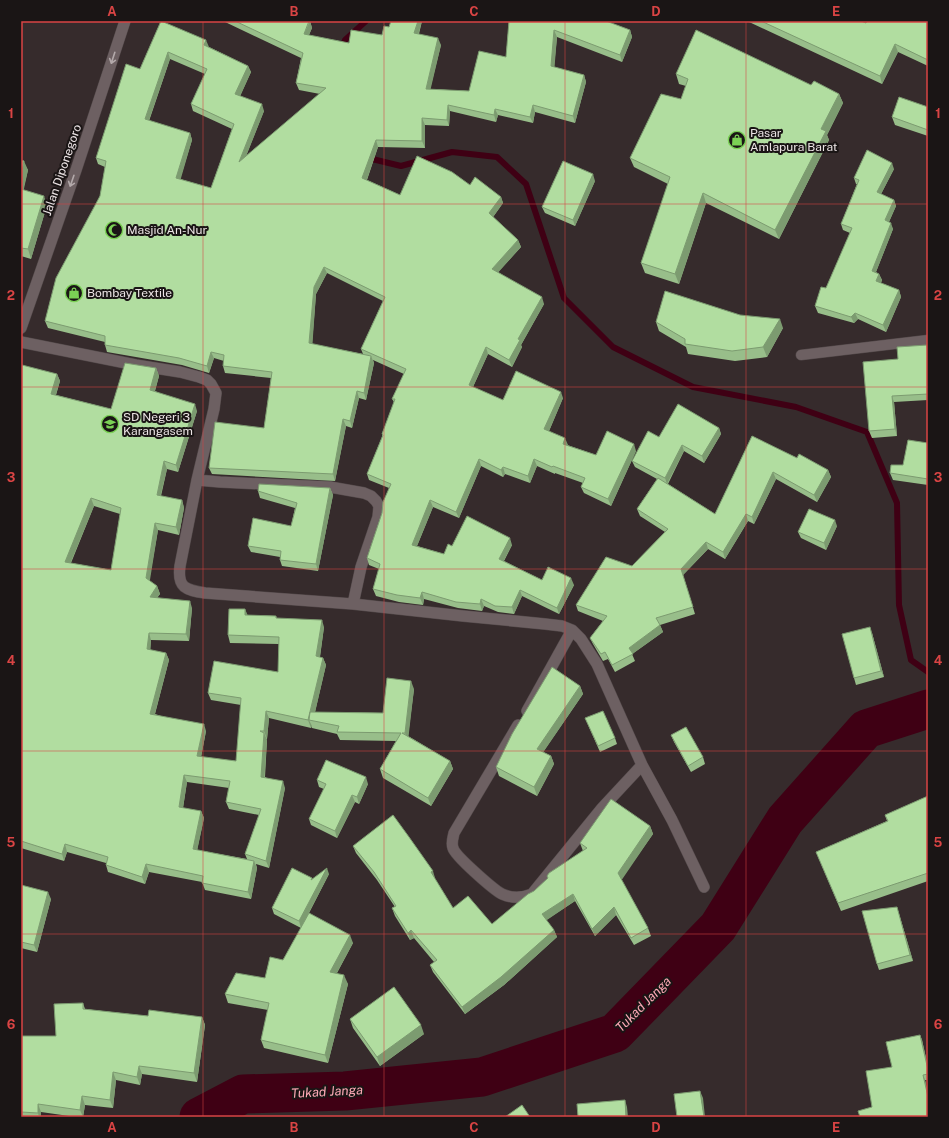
<svg xmlns="http://www.w3.org/2000/svg" width="949" height="1138" font-family="'Public Sans',sans-serif">
  <rect width="100%" height="100%" fill="#362b2c"/>
  <g fill="none" stroke-linecap="round" stroke-linejoin="round">
    <!-- stream -->
    <path stroke="#3f0014" stroke-width="6" d="M 343,50 L 345,40 L 366,21
      M 368,158 L 401,166 L 452,152 L 497,157 L 526,184 L 564,298 L 613,347 L 693,387 L 796,407 L 867,432 L 897,503 L 899,605 L 911,660 L 928,672"/>
    <!-- river -->
    <path stroke="#3f0014" stroke-width="39" d="M 199,1117 L 243,1094 L 345,1091 L 482,1077 L 615,1033 L 718,927 L 785,820 L 866,729 L 928,709"/>
    <defs>
      <path id="service" d="M 801,355 L 928,340"/>
      <path id="minor" d="M 21,342 L 136,365 L 180,372 L 199,377 L 207,380 L 211,384 L 216,393 L 214,409 L 197,480 L 180,566 C 177,588 186,590 205,593 L 353,604 L 463,616 L 545,624 L 562,626 L 572,630 L 581,639 L 597,664 L 642,765 L 672,820 L 704,887
        M 197,480 L 220,482 L 330,487 L 364,493 L 371,496 L 376,501 L 379,506 L 378,517 L 361,567 L 353,604
        M 527,711 L 572,630
        M 518,725 L 454,833 C 453,838 451,843 453,848 C 455,856 494,890 502,894 C 513,899 522,898 532,894 L 602,808 L 642,765"/>
      <path id="tertiary" d="M 21,328 L 76,170 L 125,21"/>
    </defs>
    <!-- service casing -->
    <use href="#service" stroke="#53494a" stroke-width="11"/>
    <!-- minor casing -->
    <use href="#minor" stroke="#53494a" stroke-width="12"/>
    <!-- tertiary casing -->
    <use href="#tertiary" stroke="#53494a" stroke-width="12"/>
    <!-- service -->
    <use href="#service" stroke="#6d6062" stroke-width="10"/>
    <!-- minor -->
    <use href="#minor" stroke="#6d6062" stroke-width="11"/>
    <!-- tertiary -->
    <use href="#tertiary" stroke="#6d6062" stroke-width="11"/>
  </g>
  <!-- wall -->
  <path fill="#98be8a" fill-rule="evenodd" d="M 161,21 L 209,47 L 248,66 L 251,72 L 240,96 L 264,111 L 246,156 L 320,94 L 299,90 L 296,83 L 301,58 L 223,21 L 310,21 L 312,28 L 309,35 L 349,43 L 382,35 L 389,27 L 422,21 L 419,34 L 441,45 L 430,89 L 469,91 L 506,57 L 509,21 L 611,23 L 630,30 L 632,37 L 622,62 L 557,37 L 554,67 L 584,75 L 586,82 L 575,123 L 535,112 L 533,123 L 498,115 L 496,122 L 450,111 L 449,126 L 425,125 L 425,148 L 378,147 L 367,180 L 400,195 L 470,185 L 501,197 L 503,203 L 493,217 L 518,240 L 521,247 L 498,272 L 544,304 L 521,345 L 522,347 L 512,367 L 488,354 L 473,387 L 503,400 L 563,398 L 549,431 L 568,445 L 567,445 L 596,455 L 636,451 L 611,506 L 584,493 L 581,487 L 583,483 L 555,473 L 555,474 L 537,466 L 530,483 L 505,474 L 503,477 L 481,466 L 459,518 L 433,507 L 417,546 L 444,554 L 452,546 L 512,545 L 504,561 L 542,580 L 574,585 L 559,614 L 522,596 L 514,614 L 498,612 L 484,606 L 482,611 L 458,608 L 424,599 L 423,605 L 399,602 L 376,596 L 373,589 L 379,569 L 369,565 L 367,558 L 382,513 L 389,488 L 369,480 L 367,474 L 382,437 L 382,434 L 394,402 L 392,399 L 404,374 L 373,360 L 374,363 L 366,400 L 359,398 L 352,428 L 346,426 L 335,481 L 212,474 L 209,468 L 264,428 L 271,378 L 225,373 L 223,366 L 224,361 L 214,358 L 209,373 L 182,365 L 107,352 L 105,345 L 105,342 L 48,328 L 45,321 L 100,196 L 105,167 L 98,164 L 96,158 L 140,69 ZM 170,59 L 205,74 L 191,104 L 193,111 L 232,129 L 211,188 L 180,179 L 192,140 L 190,133 L 149,121 ZM 327,273 L 383,301 L 361,349 L 363,354 L 312,344 L 316,294 Z
    M 747,21 L 861,21 L 866,23 L 928,21 L 928,66 L 898,52 L 882,84 Z
    M 676,74 L 811,85 L 839,94 L 843,103 L 827,135 L 829,140 L 779,239 L 706,203 L 679,284 L 645,273 L 641,263 L 668,184 L 634,167 L 630,158 L 681,99 L 686,86 L 679,84 Z
    M 928,107 L 928,136 L 895,125 L 892,117 Z
    M 21,160 L 28,170 L 23,190 L 47,205 L 31,259 L 21,256 Z
    M 894,169 L 881,194 L 894,200 L 896,206 L 889,222 L 893,229 L 876,272 L 879,274 L 882,280 L 881,283 L 899,290 L 901,297 L 886,332 L 858,319 L 854,323 L 818,313 L 815,306 L 826,288 L 850,233 L 843,230 L 841,224 L 857,184 L 856,184 L 854,178 Z
    M 595,181 L 575,226 L 545,213 L 542,207 Z
    M 656,322 L 783,328 L 767,357 L 735,361 L 688,354 L 686,347 L 659,331 Z
    M 927,345 L 928,347 L 928,400 L 894,402 L 897,436 L 872,438 L 869,431 L 898,359 Z
    M 21,368 L 57,374 L 60,381 L 56,395 L 111,409 L 156,368 L 159,376 L 155,391 L 197,411 L 178,472 L 167,469 L 161,496 L 182,500 L 184,508 L 179,535 L 158,530 L 149,581 L 157,586 L 160,594 L 157,598 L 192,608 L 189,641 L 151,640 L 150,650 L 166,653 L 169,660 L 155,714 L 206,731 L 201,757 L 236,761 L 241,705 L 211,700 L 208,693 L 278,672 L 279,644 L 230,643 L 228,635 L 245,609 L 247,615 L 276,616 L 277,619 L 324,627 L 320,657 L 323,658 L 326,665 L 315,712 L 383,713 L 414,689 L 408,736 L 450,761 L 453,769 L 431,806 L 383,778 L 380,769 L 396,741 L 340,740 L 337,734 L 312,728 L 312,726 L 311,728 L 269,718 L 267,739 L 266,739 L 267,740 L 265,777 L 285,788 L 269,868 L 256,864 L 257,868 L 251,899 L 205,890 L 202,882 L 149,872 L 145,884 L 108,872 L 106,865 L 106,863 L 67,852 L 64,861 L 21,848 ZM 94,506 L 120,514 L 111,570 L 71,563 ZM 187,782 L 229,788 L 226,802 L 229,809 L 259,815 L 245,854 L 247,859 L 197,850 L 204,818 L 201,811 L 183,808 Z
    M 719,428 L 721,434 L 704,463 L 684,451 L 668,484 L 715,514 L 752,436 L 797,458 L 828,470 L 831,477 L 817,502 L 776,479 L 754,524 L 748,521 L 725,559 L 708,549 L 683,575 L 695,614 L 660,625 L 663,632 L 632,654 L 635,661 L 615,672 L 608,659 L 603,661 L 593,644 L 590,638 L 603,621 L 578,611 L 576,605 L 632,566 L 665,532 L 640,516 L 637,509 L 657,479 L 635,467 L 632,461 L 659,437 Z
    M 928,443 L 928,485 L 893,480 L 890,473 L 903,465 Z
    M 330,488 L 333,495 L 318,571 L 282,566 L 280,560 L 280,557 L 251,552 L 248,546 L 291,526 L 295,508 L 260,498 L 258,491 Z
    M 837,526 L 826,550 L 801,538 L 798,532 Z
    M 872,633 L 884,677 L 856,685 L 854,678 Z
    M 580,686 L 583,694 L 543,752 L 551,756 L 554,764 L 537,796 L 499,776 L 496,767 Z
    M 585,718 L 615,738 L 617,744 L 600,752 Z
    M 671,735 L 703,757 L 705,764 L 691,772 L 674,742 Z
    M 317,780 L 368,784 L 359,804 L 355,802 L 337,838 L 311,825 L 309,819 L 324,789 L 319,787 Z
    M 928,796 L 928,881 L 841,911 L 816,852 L 887,821 L 885,815 Z
    M 650,826 L 653,834 L 621,879 L 648,928 L 651,936 L 634,945 L 616,915 L 595,936 L 575,901 L 546,920 L 554,930 L 557,937 L 504,985 L 465,1014 L 433,972 L 430,965 L 434,962 L 414,938 L 410,940 L 395,916 L 392,908 L 395,907 L 377,880 L 356,853 L 353,846 L 435,878 L 435,879 L 453,908 L 492,924 L 534,891 L 548,878 L 547,876 L 583,851 L 580,843 Z
    M 329,874 L 309,913 L 353,943 L 337,973 L 348,984 L 328,1063 L 264,1048 L 261,1040 L 268,1010 L 228,1003 L 225,994 L 265,978 L 283,960 L 301,928 L 274,914 L 272,908 L 312,878 L 312,879 Z
    M 21,885 L 51,899 L 37,952 L 21,948 Z
    M 897,907 L 913,961 L 879,970 L 877,964 Z
    M 83,1003 L 85,1009 L 148,1016 L 202,1017 L 205,1025 L 197,1082 L 142,1074 L 140,1085 L 116,1080 L 113,1108 L 85,1105 L 83,1117 L 76,1117 L 41,1112 L 41,1117 L 21,1117 L 21,1036 L 56,1036 Z
    M 350,1019 L 424,1034 L 380,1066 L 353,1028 Z
    M 920,1035 L 922,1040 L 928,1067 L 928,1080 L 925,1080 L 928,1094 L 928,1117 L 872,1107 L 892,1067 Z"/>
  <!-- shaded-wall -->
  <path fill="#7c9b70" d="M 310,21 L 312,28 L 306,41 L 304,34 Z
    M 418,21 L 422,21 L 417,39 L 414,33 Z
    M 554,30 L 557,37 L 554,73 L 551,66 Z
    M 630,30 L 632,37 L 622,62 L 620,55 Z
    M 438,38 L 441,45 L 429,96 L 426,89 Z
    M 206,40 L 209,47 L 204,45 Z
    M 895,44 L 898,52 L 882,84 L 880,76 Z
    M 168,52 L 170,59 L 147,126 L 145,119 Z
    M 248,66 L 251,72 L 238,101 L 235,94 Z
    M 584,75 L 586,82 L 575,123 L 573,116 Z
    M 839,94 L 843,103 L 827,135 L 829,140 L 779,239 L 775,230 L 821,129 Z
    M 262,104 L 264,111 L 241,169 L 239,162 Z
    M 448,105 L 450,111 L 449,126 L 447,120 Z
    M 533,105 L 535,112 L 533,123 L 530,117 Z
    M 495,109 L 498,115 L 496,122 L 494,115 Z
    M 422,118 L 425,125 L 425,148 L 422,141 Z
    M 190,133 L 192,140 L 179,185 L 176,178 Z
    M 376,140 L 378,147 L 365,185 L 362,178 Z
    M 24,161 L 28,170 L 22,198 L 21,196 L 21,176 Z
    M 892,163 L 894,169 L 879,198 L 877,192 Z
    M 593,174 L 595,181 L 575,226 L 573,220 Z
    M 703,193 L 706,203 L 679,284 L 675,274 Z
    M 44,196 L 47,205 L 31,259 L 28,249 Z
    M 501,197 L 503,203 L 491,220 L 489,213 Z
    M 894,200 L 896,206 L 887,226 L 885,220 Z
    M 891,223 L 893,229 L 874,277 L 872,271 Z
    M 518,240 L 521,247 L 495,276 L 492,269 Z
    M 324,267 L 327,273 L 316,294 L 312,350 L 309,343 L 314,287 Z
    M 879,274 L 882,280 L 879,287 L 876,281 Z
    M 899,290 L 901,297 L 886,332 L 883,325 Z
    M 542,297 L 544,304 L 521,345 L 522,347 L 512,367 L 509,360 L 518,339 Z
    M 855,313 L 858,319 L 854,323 L 851,317 Z
    M 780,319 L 783,328 L 767,357 L 763,347 Z
    M 486,347 L 488,354 L 471,391 L 469,385 Z
    M 211,352 L 214,358 L 209,373 L 207,366 Z
    M 371,356 L 374,363 L 366,400 L 364,393 Z
    M 156,368 L 159,376 L 153,397 L 150,390 Z
    M 57,374 L 60,381 L 54,401 L 51,394 Z
    M 357,391 L 359,398 L 352,428 L 350,421 Z
    M 561,392 L 563,398 L 547,436 L 544,429 Z
    M 892,396 L 894,402 L 897,436 L 895,429 Z
    M 195,404 L 197,411 L 178,472 L 176,465 Z
    M 343,419 L 346,426 L 335,481 L 333,474 Z
    M 719,428 L 721,434 L 704,463 L 702,456 Z
    M 565,438 L 568,445 L 565,450 L 563,444 Z
    M 634,444 L 636,451 L 611,506 L 608,499 Z
    M 682,445 L 684,451 L 667,484 L 665,478 Z
    M 479,459 L 481,466 L 459,518 L 456,512 Z
    M 534,459 L 537,466 L 530,483 L 528,476 Z
    M 164,461 L 167,469 L 159,502 L 157,495 Z
    M 503,467 L 505,474 L 503,477 L 501,470 Z
    M 828,470 L 831,477 L 817,502 L 814,495 Z
    M 773,472 L 776,479 L 754,524 L 752,517 Z
    M 330,488 L 333,495 L 318,571 L 316,564 Z
    M 91,498 L 94,506 L 68,569 L 65,562 Z
    M 182,500 L 184,508 L 179,535 L 176,527 Z
    M 430,500 L 433,507 L 415,551 L 412,545 Z
    M 746,514 L 748,521 L 725,559 L 723,552 Z
    M 835,520 L 837,526 L 826,550 L 824,543 Z
    M 155,523 L 158,530 L 149,586 L 146,578 Z
    M 510,538 L 512,545 L 501,566 L 499,559 Z
    M 706,542 L 708,549 L 683,575 L 695,614 L 681,569 Z
    M 571,578 L 574,585 L 559,614 L 557,608 Z
    M 157,586 L 160,594 L 152,604 L 150,597 Z
    M 520,590 L 522,596 L 514,614 L 512,607 Z
    M 422,592 L 424,599 L 423,605 L 420,598 Z
    M 481,599 L 484,606 L 482,611 L 480,604 Z
    M 190,601 L 192,608 L 189,641 L 186,634 Z
    M 245,609 L 248,616 L 245,615 Z
    M 322,620 L 324,627 L 319,663 L 316,656 Z
    M 660,625 L 663,632 L 631,655 L 629,648 Z
    M 870,627 L 872,633 L 884,677 L 881,671 Z
    M 149,633 L 151,640 L 150,657 L 147,649 Z
    M 166,653 L 169,660 L 153,721 L 150,714 Z
    M 323,658 L 326,665 L 313,721 L 309,720 L 312,726 L 311,728 L 308,720 Z
    M 411,681 L 414,689 L 408,741 L 405,733 Z
    M 580,686 L 583,694 L 540,757 L 537,749 Z
    M 266,711 L 269,718 L 267,739 L 264,731 Z
    M 204,724 L 206,731 L 200,763 L 197,756 Z
    M 264,733 L 267,740 L 264,784 L 261,777 Z
    M 551,756 L 554,764 L 537,796 L 534,787 Z
    M 450,761 L 453,769 L 431,806 L 428,798 Z
    M 184,775 L 187,782 L 182,814 L 179,807 Z
    M 366,777 L 368,784 L 359,804 L 357,797 Z
    M 283,781 L 285,788 L 269,868 L 266,861 Z
    M 352,795 L 355,802 L 337,838 L 335,831 Z
    M 201,811 L 204,818 L 196,856 L 193,849 Z
    M 650,826 L 653,834 L 621,881 L 618,873 Z
    M 65,844 L 67,852 L 64,861 L 62,854 Z
    M 254,861 L 257,868 L 251,899 L 248,892 Z
    M 146,864 L 149,872 L 145,884 L 142,877 Z
    M 327,868 L 329,874 L 301,928 L 299,921 Z
    M 433,871 L 435,878 L 433,880 L 431,872 Z
    M 48,892 L 51,899 L 37,952 L 34,945 Z
    M 573,894 L 575,901 L 544,922 L 542,914 Z
    M 614,907 L 616,915 L 595,936 L 592,929 Z
    M 897,907 L 899,914 L 913,961 L 910,955 Z
    M 411,930 L 414,938 L 410,940 L 408,933 Z
    M 554,930 L 557,937 L 504,985 L 465,1014 L 462,1007 Z
    M 350,935 L 353,943 L 333,980 L 330,972 Z
    M 344,975 L 348,984 L 328,1063 L 325,1055 Z
    M 202,1017 L 205,1025 L 197,1082 L 194,1073 Z
    M 421,1025 L 424,1034 L 380,1066 L 377,1057 Z
    M 920,1035 L 922,1040 L 928,1067 L 928,1070 Z
    M 139,1066 L 142,1074 L 140,1085 L 137,1077 Z
    M 113,1072 L 116,1080 L 113,1108 L 110,1100 Z
    M 923,1075 L 925,1080 L 928,1094 L 928,1097 Z
    M 700,1091 L 703,1098 L 705,1117 L 704,1117 Z
    M 82,1096 L 85,1105 L 83,1117 L 80,1110 Z
    M 625,1100 L 627,1107 L 628,1117 L 626,1117 Z
    M 38,1104 L 41,1112 L 41,1117 L 39,1117 L 38,1113 Z"/>
  <!-- building -->
  <path fill="#b1dda0" stroke="#7c9b70" fill-rule="evenodd" d="M 161,21 L 206,40 L 204,45 L 248,66 L 235,94 L 262,104 L 239,162 L 326,88 L 296,83 L 303,53 L 235,21 L 309,21 L 304,34 L 349,43 L 351,30 L 382,35 L 384,26 L 389,27 L 391,21 L 418,21 L 414,33 L 438,38 L 426,89 L 469,91 L 479,51 L 506,57 L 509,21 L 606,21 L 630,30 L 620,55 L 554,30 L 551,66 L 584,75 L 573,116 L 533,105 L 530,117 L 495,109 L 494,115 L 448,105 L 447,120 L 422,118 L 422,141 L 376,140 L 362,178 L 400,195 L 417,156 L 452,172 L 470,185 L 475,177 L 501,197 L 489,213 L 518,240 L 492,269 L 542,297 L 518,339 L 520,340 L 509,360 L 486,347 L 469,385 L 503,400 L 516,371 L 561,392 L 544,429 L 565,438 L 563,444 L 596,455 L 607,431 L 634,444 L 608,499 L 581,487 L 585,478 L 553,466 L 552,467 L 534,459 L 528,476 L 503,467 L 501,470 L 479,459 L 456,512 L 430,500 L 412,545 L 444,554 L 448,544 L 452,546 L 467,516 L 510,538 L 499,559 L 542,580 L 548,567 L 571,578 L 557,608 L 520,590 L 512,607 L 495,606 L 481,599 L 480,604 L 456,602 L 422,592 L 420,598 L 397,595 L 373,589 L 380,564 L 367,558 L 382,513 L 383,502 L 391,484 L 367,474 L 383,435 L 382,434 L 395,399 L 392,399 L 406,369 L 361,349 L 385,297 L 324,267 L 314,287 L 309,343 L 371,356 L 364,393 L 357,391 L 350,421 L 343,419 L 333,474 L 209,468 L 215,422 L 264,428 L 272,372 L 223,366 L 224,355 L 211,352 L 207,366 L 179,358 L 105,345 L 105,336 L 45,321 L 56,278 L 100,196 L 106,161 L 96,158 L 126,64 L 140,69 ZM 168,52 L 207,69 L 191,104 L 234,124 L 211,188 L 176,178 L 190,133 L 145,119 Z
    M 761,21 L 861,21 L 866,23 L 867,21 L 928,21 L 928,60 L 895,44 L 880,76 Z
    M 696,30 L 811,85 L 814,81 L 839,94 L 821,129 L 826,131 L 775,230 L 703,193 L 675,274 L 641,263 L 670,177 L 630,158 L 661,94 L 681,99 L 688,79 L 676,74 Z
    M 899,97 L 928,107 L 928,130 L 892,117 Z
    M 867,150 L 892,163 L 877,192 L 894,200 L 885,220 L 891,223 L 872,271 L 879,274 L 876,281 L 899,290 L 883,325 L 855,313 L 851,317 L 815,306 L 821,287 L 826,288 L 852,228 L 841,224 L 859,180 L 854,178 Z
    M 21,160 L 24,161 L 21,176 Z
    M 563,161 L 593,174 L 573,220 L 542,207 Z
    M 21,189 L 44,196 L 28,249 L 21,248 Z
    M 665,291 L 740,315 L 780,319 L 763,347 L 732,351 L 685,344 L 685,339 L 656,322 Z
    M 927,345 L 928,357 L 928,394 L 892,396 L 895,429 L 869,431 L 863,362 L 898,359 L 897,347 Z
    M 125,363 L 156,368 L 150,390 L 195,404 L 176,465 L 164,461 L 157,495 L 182,500 L 176,527 L 155,523 L 146,578 L 157,586 L 150,597 L 190,601 L 186,634 L 149,633 L 147,649 L 166,653 L 150,714 L 204,724 L 197,756 L 236,761 L 241,698 L 208,693 L 214,661 L 278,672 L 279,637 L 228,635 L 229,609 L 245,609 L 245,615 L 276,616 L 276,618 L 322,620 L 316,656 L 323,658 L 308,720 L 266,711 L 264,731 L 260,731 L 264,733 L 261,777 L 283,781 L 266,861 L 245,854 L 261,809 L 226,802 L 230,781 L 184,775 L 179,807 L 201,811 L 193,849 L 254,861 L 248,892 L 202,883 L 203,876 L 146,864 L 142,877 L 106,865 L 108,857 L 65,844 L 62,854 L 21,841 L 21,368 L 22,365 L 57,374 L 51,394 L 111,409 ZM 91,498 L 121,508 L 111,570 L 65,562 Z
    M 678,404 L 719,428 L 702,456 L 682,445 L 665,478 L 632,461 L 648,431 L 659,437 Z
    M 752,436 L 797,458 L 799,454 L 828,470 L 814,495 L 773,472 L 752,517 L 746,514 L 723,552 L 706,542 L 681,569 L 693,607 L 656,618 L 660,625 L 629,648 L 633,654 L 612,665 L 605,652 L 601,654 L 590,638 L 607,616 L 576,605 L 606,557 L 632,566 L 668,529 L 637,509 L 658,478 L 715,514 Z
    M 908,440 L 928,443 L 928,479 L 890,473 L 891,465 L 903,465 Z
    M 259,484 L 330,488 L 316,564 L 280,560 L 281,551 L 248,546 L 253,518 L 291,526 L 297,503 L 258,491 Z
    M 809,509 L 835,520 L 824,543 L 798,532 Z
    M 870,627 L 881,671 L 854,678 L 842,634 Z
    M 552,667 L 580,686 L 537,749 L 551,756 L 534,787 L 496,767 L 512,734 Z
    M 387,678 L 411,681 L 405,733 L 402,733 L 450,761 L 428,798 L 380,769 L 401,733 L 337,732 L 339,726 L 309,720 L 310,712 L 383,713 Z
    M 603,711 L 615,738 L 598,746 L 585,718 Z
    M 686,727 L 703,757 L 688,766 L 671,735 Z
    M 326,760 L 366,777 L 357,797 L 352,795 L 335,831 L 309,819 L 326,784 L 317,780 Z
    M 928,796 L 928,873 L 838,903 L 816,852 L 888,821 L 885,815 Z
    M 611,799 L 650,826 L 618,873 L 648,928 L 631,938 L 614,907 L 592,929 L 573,894 L 542,914 L 554,930 L 501,977 L 462,1007 L 430,965 L 437,960 L 411,930 L 408,933 L 392,908 L 396,906 L 374,872 L 353,846 L 393,815 L 409,837 L 433,871 L 431,872 L 453,908 L 468,896 L 492,924 L 528,894 L 534,891 L 548,878 L 547,876 L 549,873 L 587,848 L 580,843 Z
    M 292,868 L 312,878 L 311,880 L 327,868 L 299,921 L 272,908 Z
    M 21,885 L 48,892 L 34,945 L 21,942 Z
    M 897,907 L 910,955 L 877,964 L 862,911 Z
    M 309,913 L 350,935 L 330,972 L 344,975 L 325,1055 L 261,1040 L 269,1003 L 225,994 L 236,973 L 265,978 L 270,957 L 283,960 Z
    M 394,987 L 421,1025 L 377,1057 L 350,1019 Z
    M 83,1003 L 83,1009 L 148,1016 L 149,1010 L 202,1017 L 194,1073 L 139,1066 L 137,1077 L 113,1072 L 110,1100 L 82,1096 L 80,1110 L 38,1104 L 38,1113 L 21,1112 L 21,1036 L 56,1036 L 54,1004 Z
    M 920,1035 L 928,1070 L 928,1074 L 923,1075 L 928,1097 L 928,1117 L 860,1117 L 858,1111 L 872,1107 L 866,1071 L 892,1067 L 886,1042 Z
    M 700,1091 L 704,1117 L 677,1117 L 674,1094 Z
    M 625,1100 L 626,1117 L 578,1117 L 577,1104 Z
    M 522,1105 L 530,1117 L 505,1117 Z"/>
  <!-- one-way arrows -->
  <defs><path id="oneway-shaft" d="M-6 0H5M1.5-3L5.5 0L1.5 3" fill="none" stroke-width="1.6" stroke-linecap="round" stroke-linejoin="round"/></defs>
  <g stroke="#b3a9aa">
    <use href="#oneway-shaft" transform="translate(113 58) rotate(108)"/>
    <use href="#oneway-shaft" transform="translate(72 181) rotate(109)"/>
  </g>
  <!-- grid -->
  <path fill="none" stroke="#d94444" stroke-width="1" stroke-opacity="0.55" d="M 203,21 L 203,1117M 384,21 L 384,1117M 565,21 L 565,1117M 746,21 L 746,1117M 21,204 L 928,204M 21,387 L 928,387M 21,569 L 928,569M 21,751 L 928,751M 21,934 L 928,934"/>
  <!-- icons -->
  <defs>
    <symbol id="shop-ring" viewBox="-11 -11 22 22"><circle r="9.5" fill="#1a1515" stroke="#7bd155" stroke-width="1.5"/><path d="M-5-2.5h2.3a2.7 3.5 0 0 1 5.4 0H5L5.5 6h-11ZM-1.5-2.5h3a1.5 2.3 0 0 0-3 0Z" fill="#7bd155"/></symbol>
    <symbol id="mosque-ring" viewBox="-11 -11 22 22"><circle r="9.5" fill="#1a1515" stroke="#7bd155" stroke-width="1.5"/><path d="M3.5-4.9A6 6 0 1 0 3.5 4.9A5 5 0 1 1 3.5-4.9Z" fill="#7bd155"/></symbol>
    <symbol id="school-ring" viewBox="-11 -11 22 22"><circle r="9.5" fill="#1a1515" stroke="#7bd155" stroke-width="1.5"/><path d="M0-5L7-2L0 1L-7-2ZM-4 1L0 2.5L4 1V4Q0 6-4 4Z" fill="#7bd155"/></symbol>
  </defs>
  <g fill-rule="evenodd">
    <use href="#shop-ring" x="727" y="130" width="20" height="20"/>
    <use href="#mosque-ring" x="104" y="220" width="20" height="20"/>
    <use href="#shop-ring" x="64" y="283" width="20" height="20"/>
    <use href="#school-ring" x="100" y="414" width="20" height="20"/>
  </g>
  <g text-anchor="middle" stroke-width="4" stroke-linejoin="round" paint-order="stroke">
    <!-- poi labels -->
    <g font-size="12" fill="#ece4e5" stroke="#1a1515" text-anchor="start">
      <text x="750" y="137">Pasar<tspan x="750" dy="14">Amlapura Barat</tspan></text>
      <text x="127" y="234">Masjid An-Nur</text>
      <text x="87" y="297">Bombay Textile</text>
      <text x="123" y="421">SD Negeri 3<tspan x="123" dy="14">Karangasem</tspan></text>
    </g>
    <!-- street labels -->
    <g font-size="12" fill="#ece4e5" stroke="#1a1515">
      <text transform="translate(62 170) rotate(-71)" y="4">Jalan Diponegoro</text>
    </g>
    <!-- water labels -->
    <g font-size="13" font-style="italic" fill="#fca8b5" stroke="#1a1515">
      <text transform="translate(643 1004) rotate(-45)" y="5">Tukad Janga</text>
      <text transform="translate(327 1091) rotate(-3)" y="5">Tukad Janga</text>
    </g>
  </g>
  <!-- border -->
  <rect width="949" height="1138" fill="none" stroke="#1a1515" stroke-width="44"/>
  <rect x="22" y="22" width="905" height="1094" fill="none" stroke="#d94444" stroke-width="1.5"/>
  <g font-size="13" text-anchor="middle" font-weight="bold" fill="#d94444">
    <text x="112" y="16">A</text>
    <text x="294" y="16">B</text>
    <text x="474" y="16">C</text>
    <text x="656" y="16">D</text>
    <text x="836" y="16">E</text>
    <text x="11" y="118">1</text>
    <text x="938" y="118">1</text>
    <text x="11" y="300">2</text>
    <text x="938" y="300">2</text>
    <text x="11" y="482">3</text>
    <text x="938" y="482">3</text>
    <text x="11" y="665">4</text>
    <text x="938" y="665">4</text>
    <text x="11" y="847">5</text>
    <text x="938" y="847">5</text>
    <text x="11" y="1029">6</text>
    <text x="938" y="1029">6</text>
    <text x="112" y="1132">A</text>
    <text x="294" y="1132">B</text>
    <text x="474" y="1132">C</text>
    <text x="656" y="1132">D</text>
    <text x="836" y="1132">E</text>
  </g>
</svg>
